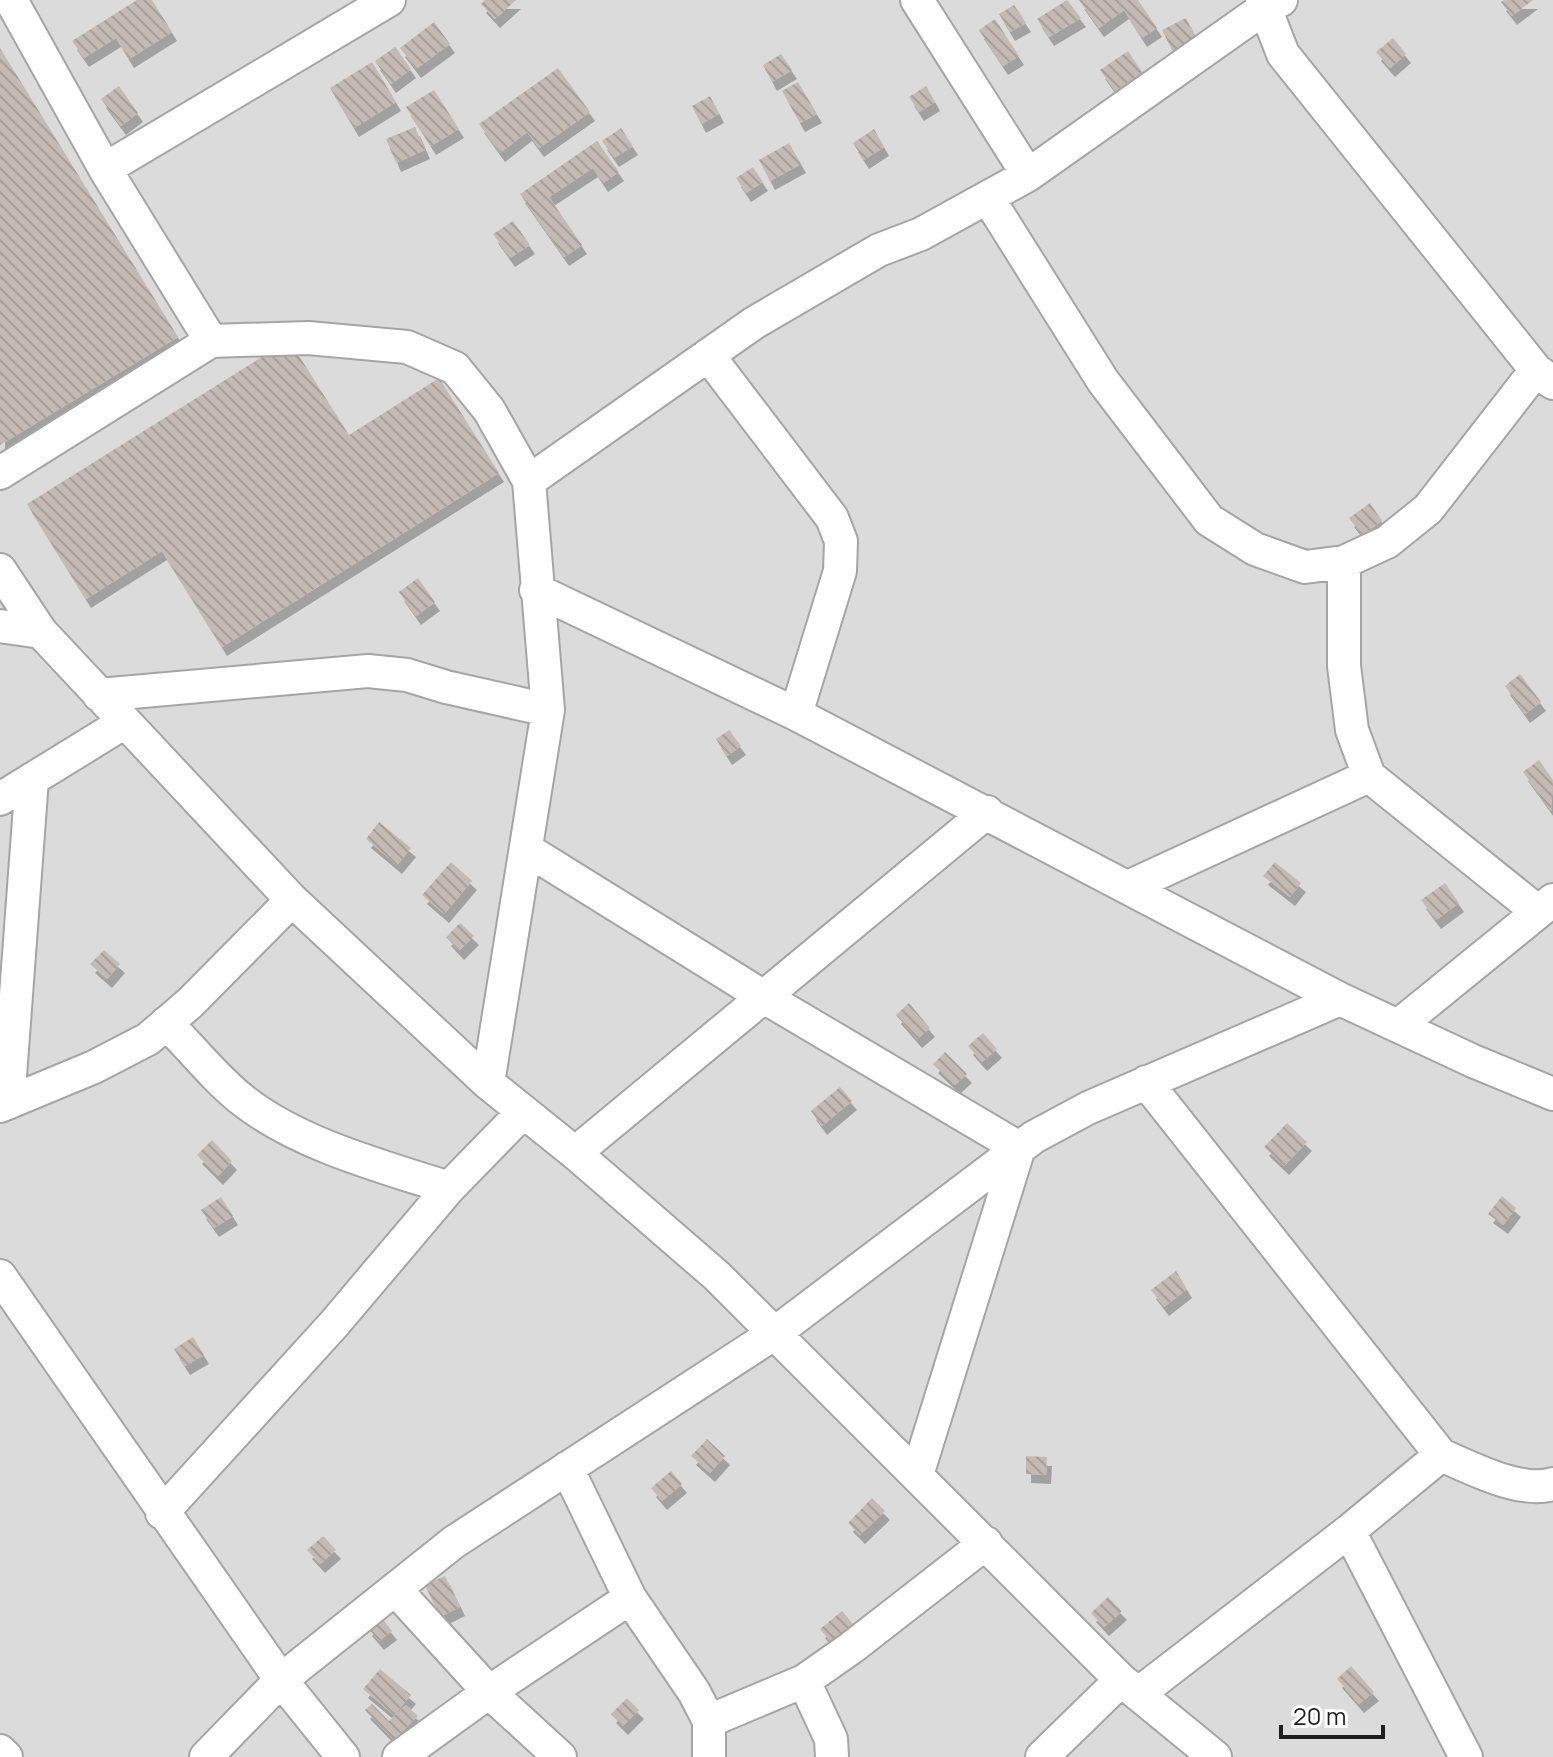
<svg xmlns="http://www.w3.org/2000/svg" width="1553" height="1757" font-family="Manrope,sans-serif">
  <defs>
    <pattern id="building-back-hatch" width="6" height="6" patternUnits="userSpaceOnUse" patternTransform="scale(2)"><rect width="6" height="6" fill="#c4bab3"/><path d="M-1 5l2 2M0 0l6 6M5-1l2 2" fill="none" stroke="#a89f9a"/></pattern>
    <filter id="shadow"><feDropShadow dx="5" dy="9" stdDeviation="0" flood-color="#0004"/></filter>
  </defs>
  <rect width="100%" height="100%" fill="#f0ebe4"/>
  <!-- residential -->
  <path fill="#dcdbdb" d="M 0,0 L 1553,0 L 1553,1757 L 0,1757 Z"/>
  <!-- building -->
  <path fill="url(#building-back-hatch)" filter="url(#shadow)" d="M 137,0 L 152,0 L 172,32 L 129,59 L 116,38 L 84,58 L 72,41 Z
    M 485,0 L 516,0 L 495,19 L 481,4 Z
    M 1067,0 L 1081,18 L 1049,37 L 1037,19 Z
    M 1079,0 L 1138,0 L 1157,28 L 1142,38 L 1124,10 L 1099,28 Z
    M 1504,0 L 1533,0 L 1512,16 L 1501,2 Z
    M 1014,5 L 1026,23 L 1010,32 L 999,14 Z
    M 1186,18 L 1197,40 L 1173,52 L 1162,30 Z
    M 995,19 L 1019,56 L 1003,66 L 979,30 Z
    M 434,22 L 450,44 L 416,69 L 400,48 Z
    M 1393,38 L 1406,54 L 1390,68 L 1376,52 Z
    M 395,47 L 411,69 L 391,84 L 375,61 Z
    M 0,48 L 178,337 L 0,445 Z
    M 1128,51 L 1142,72 L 1115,91 L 1100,70 Z
    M 781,54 L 792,70 L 772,82 L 763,65 Z
    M 372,62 L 396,102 L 354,128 L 330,88 Z
    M 558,68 L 590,112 L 539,148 L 527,132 L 500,153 L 479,124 Z
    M 798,82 L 817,114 L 800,123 L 782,91 Z
    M 119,86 L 138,113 L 121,126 L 101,99 Z
    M 926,86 L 935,102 L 919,112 L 909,97 Z
    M 434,90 L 459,129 L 431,146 L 406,107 Z
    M 710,96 L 719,114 L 701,124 L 692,106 Z
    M 415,127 L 425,150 L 396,163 L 386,139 Z
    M 621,128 L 633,146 L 614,158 L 602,141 Z
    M 874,129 L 884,147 L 864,160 L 853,143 Z
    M 597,141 L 619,172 L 603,183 L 593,168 L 549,197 L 582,245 L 564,257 L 520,194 Z
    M 789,143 L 801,164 L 770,181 L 759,160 Z
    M 753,167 L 763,182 L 746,193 L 736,178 Z
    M 513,221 L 530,245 L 510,258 L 493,234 Z
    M 289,340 L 349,435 L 439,378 L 499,473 L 222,647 L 162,551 L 86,599 L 27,504 Z
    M 1370,503 L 1382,521 L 1362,535 L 1349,518 Z
    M 418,578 L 435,602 L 416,616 L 399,592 Z
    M 1520,674 L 1541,702 L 1525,714 L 1505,686 Z
    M 729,730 L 741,746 L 727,756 L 716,739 Z
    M 1539,760 L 1553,780 L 1551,811 L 1523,772 Z
    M 379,822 L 411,848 L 397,865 L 366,839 Z
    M 451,862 L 472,881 L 444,914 L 422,895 Z
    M 1275,862 L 1301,883 L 1290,897 L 1263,876 Z
    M 1445,883 L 1459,903 L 1436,920 L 1421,900 Z
    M 460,923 L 474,936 L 459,951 L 446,937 Z
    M 104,950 L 120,964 L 107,979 L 90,964 Z
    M 909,1003 L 930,1028 L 917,1039 L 896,1015 Z
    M 983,1033 L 997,1049 L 982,1062 L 968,1046 Z
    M 945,1052 L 967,1074 L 955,1085 L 933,1064 Z
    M 840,1087 L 852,1101 L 822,1126 L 811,1111 Z
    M 1287,1123 L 1307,1142 L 1284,1166 L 1264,1147 Z
    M 212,1140 L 232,1161 L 218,1176 L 197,1155 Z
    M 1502,1196 L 1516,1208 L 1503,1225 L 1488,1214 Z
    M 221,1197 L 233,1216 L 214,1228 L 201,1210 Z
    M 1176,1271 L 1187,1289 L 1164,1307 L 1151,1290 Z
    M 193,1337 L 204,1355 L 185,1366 L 174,1349 Z
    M 707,1439 L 725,1456 L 710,1473 L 691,1456 Z
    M 1026,1456 L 1047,1457 L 1046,1475 L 1026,1474 Z
    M 671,1471 L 682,1484 L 662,1501 L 651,1488 Z
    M 872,1498 L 885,1511 L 860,1535 L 848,1523 Z
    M 323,1536 L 336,1550 L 320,1564 L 307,1550 Z
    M 445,1576 L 460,1607 L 440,1617 L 425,1585 Z
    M 1108,1597 L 1122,1611 L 1104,1627 L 1091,1613 Z
    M 842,1611 L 853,1624 L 832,1643 L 820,1629 Z
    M 380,1616 L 392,1631 L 379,1641 L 367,1627 Z
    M 1351,1666 L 1374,1692 L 1359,1704 L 1337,1679 Z
    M 380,1669 L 411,1695 L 394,1715 L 363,1689 Z
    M 627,1698 L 639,1710 L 623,1726 L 611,1714 Z
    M 372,1704 L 389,1721 L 406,1705 L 418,1716 L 394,1740 L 365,1710 Z"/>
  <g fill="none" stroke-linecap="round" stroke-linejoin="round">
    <defs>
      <path id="minor" d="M 11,0 L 105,169 L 211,341
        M 917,0 L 1028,175
        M 1262,0 L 1283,54 L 1536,370 L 1553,383
        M 105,169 L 389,0
        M 988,198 L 1103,381 L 1209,520 L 1255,549 L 1305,567 L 1344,562 L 1387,542 L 1428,509 L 1536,370
        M 708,355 L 832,518 L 841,541 L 840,571 L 796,714
        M 0,473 L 211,341 L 308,338 L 407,347 L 455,368 L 489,410 L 529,481 L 548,710 L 488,1083
        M 529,481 L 754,323 L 879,250 L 921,234 L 1028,175 L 1266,7 L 1281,0
        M 1344,562 L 1344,666 L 1352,730 L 1369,776 L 1537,911
        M 0,570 L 41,632 L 292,900 L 488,1083 L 575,1153 L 717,1276 L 1121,1680 L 1215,1757
        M 536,590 L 796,714 L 1340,999 L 1473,1061 L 1553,1094
        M 0,626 L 41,632
        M 99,695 L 368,671 L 407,675 L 446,687 L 548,710
        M 0,799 L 125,722
        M 526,849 L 764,997 L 1019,1148 L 917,1475
        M 1128,887 L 1369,776
        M 166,1023 C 192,1048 216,1080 245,1102 C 301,1145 381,1166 449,1188
        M 1398,1026 L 1553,900
        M 1146,1082 L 1441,1455 C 1472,1468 1520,1494 1553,1484
        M 8,1103 L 32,779
        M 0,1106 L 94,1067 L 148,1039 L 190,1003 L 292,900
        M 575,1153 L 987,812
        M 0,1276 L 281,1680 L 343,1757
        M 567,1468 L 630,1598 L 694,1692 L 709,1721 L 709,1757
        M 162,1513 L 334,1324 L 449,1188 L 523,1112
        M 1349,1531 L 1466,1757
        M 395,1589 L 489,1692 L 560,1757
        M 804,1681 L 831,1739 L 832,1757
        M 1138,1694 L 1349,1531 L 1441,1455
        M 709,1721 L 804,1681 L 851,1648 L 986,1543
        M 0,1751 L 6,1757
        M 206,1757 L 281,1680 L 454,1542 L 775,1333 L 1034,1137 L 1088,1108 L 1340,999
        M 399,1757 L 489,1692 L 630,1598
        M 1042,1757 L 1121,1680"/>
    </defs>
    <!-- minor casing -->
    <use href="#minor" stroke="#a5a5a5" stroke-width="36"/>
    <!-- minor -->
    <use href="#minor" stroke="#fff" stroke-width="32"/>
  </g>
  <!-- scale -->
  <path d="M1281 1725v12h102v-12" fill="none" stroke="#1e1e1e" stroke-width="4"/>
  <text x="1293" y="1725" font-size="24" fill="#1e1e1e" stroke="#ffffff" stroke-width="6" paint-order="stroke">20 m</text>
</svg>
